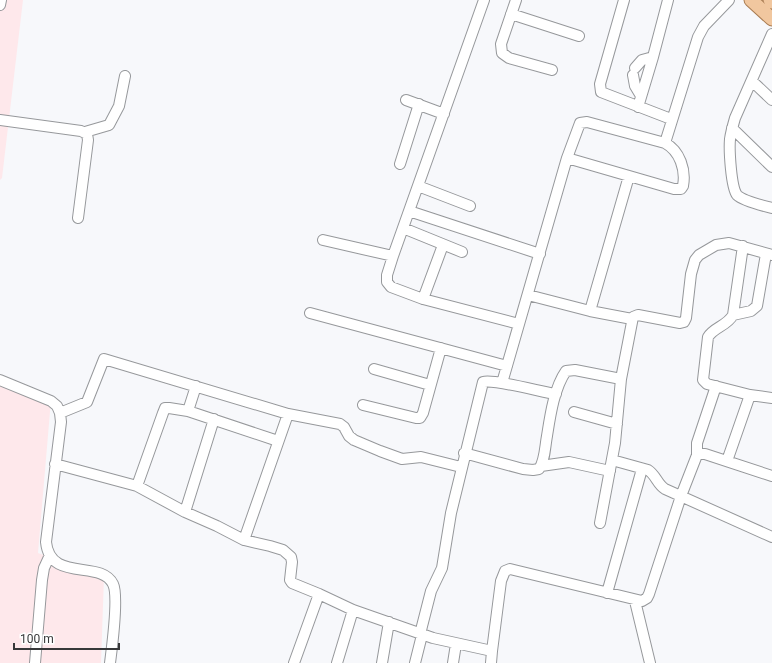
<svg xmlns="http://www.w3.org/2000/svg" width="772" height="663" font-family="Roboto,sans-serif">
  <rect width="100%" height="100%" fill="#f7f8fb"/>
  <!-- industrial -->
  <path fill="#fee8eb" d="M 0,0 L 23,0 L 2,178 L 0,180 Z
    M 0,386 L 51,400 L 38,553 L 104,577 L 101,663 L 0,663 Z"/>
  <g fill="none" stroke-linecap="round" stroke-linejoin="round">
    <defs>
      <path id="minor" d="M 484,0 L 393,256 L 387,275 L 387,282 L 391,287 L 423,299 L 519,324
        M 516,0 L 501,44 L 502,53 L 509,58 L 552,70
        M 624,0 L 600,84 L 601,92 L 671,119
        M 0,5 L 1,0
        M 511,14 L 579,36
        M 772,34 L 735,118 C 733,125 731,132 730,139 C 729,150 731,187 737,195 C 743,201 764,206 772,208
        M 635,68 L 642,60 L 653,57
        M 633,75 L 635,86 L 641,96
        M 752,81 L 772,100
        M 406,100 L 444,114
        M 638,107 L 653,57 L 668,0
        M 0,120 L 81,131 L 87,134 L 88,140 L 78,218
        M 732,128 L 772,167
        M 85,132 L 109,125 L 119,106 L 125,76
        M 665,143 L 698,37 L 704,26 L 729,0
        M 400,164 L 419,104
        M 418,186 L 470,206
        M 409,211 L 540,254
        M 403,228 L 462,252
        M 323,240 L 393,256
        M 743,246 L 733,315 C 727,326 714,327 708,337 L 703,380 L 707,384 L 750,395 L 772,398
        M 528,295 L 590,311 L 632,319
        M 423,299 L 443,245
        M 590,311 L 629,176
        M 310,313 L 507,366
        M 733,315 L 751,311 L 757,306 L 766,254
        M 374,369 L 430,385
        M 0,380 L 51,401 L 57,406 L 60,413 L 61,422 L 46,542 C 50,583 101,559 113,584 C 119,596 112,647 110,663
        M 502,383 L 567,158 L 580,123 L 587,122 L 665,143 C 680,151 686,170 683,186 L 681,189 L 674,189 L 567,158
        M 363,405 L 416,418 L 420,418 L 423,413 L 441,348
        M 188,411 L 196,386
        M 574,412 L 617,424
        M 60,413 L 87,402 L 104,359 L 288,414 L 244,540
        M 288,414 L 340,424 L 344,427 L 349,436 L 354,440 L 380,451 L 402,459 L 421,457 L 461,467
        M 464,453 L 523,469 L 533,470 L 539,469 C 545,461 545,446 547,436 C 550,417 554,388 566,371 L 575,370 L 621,379
        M 697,455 L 697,443 L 716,386
        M 612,460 L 648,470 C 656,475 657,484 665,489 L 772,537
        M 727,461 L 750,395
        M 55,464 L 137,486 L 185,512 L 217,526 L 244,540 L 270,546 L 283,550 L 291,557 L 292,562 L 290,580 L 292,583 L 319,594
        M 541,466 L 569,462 L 610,471
        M 137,486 L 163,413 L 165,408 L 169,408 L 188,411 L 278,441
        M 185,512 L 214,419
        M 600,523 L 615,443 L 621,379 L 633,317 L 638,315 L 680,323 L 684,322 L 686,318 L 691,274 L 695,260 L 699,255 L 716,245 L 729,243 L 772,255
        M 607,593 L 642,469
        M 635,601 L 650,663
        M 420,634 L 431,591 L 442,568 L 451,513 L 483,382 C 494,379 542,392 556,394
        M 492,651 L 501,581 L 505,571 L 510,569 L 514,570 L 642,601 L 647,598 L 649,594 L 681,496 L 697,455 L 699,454 L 705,454 L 772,476
        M 35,663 L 42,580 L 44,568 L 50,555
        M 294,663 L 319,594 L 353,610 L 433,638 L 492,651 L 491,663
        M 337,663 L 353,610
        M 382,663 L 389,622
        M 415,663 L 422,635
        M 453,663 L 456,644"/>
      <path id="major" d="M 751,0 L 772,19
        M 770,0 L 772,2"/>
    </defs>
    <!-- minor casing -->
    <use href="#minor" stroke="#96989b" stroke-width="12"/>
    <!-- major casing -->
    <use href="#major" stroke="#a97c52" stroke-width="15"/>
    <!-- minor -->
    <use href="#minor" stroke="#fff" stroke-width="10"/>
    <!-- major -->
    <use href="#major" stroke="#f1c79f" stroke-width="13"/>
  </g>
  <!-- scale -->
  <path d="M14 643v6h105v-6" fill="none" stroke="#373839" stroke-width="2"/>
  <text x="20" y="643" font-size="12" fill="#373839" stroke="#ffffff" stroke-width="3" paint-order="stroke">100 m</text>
</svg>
